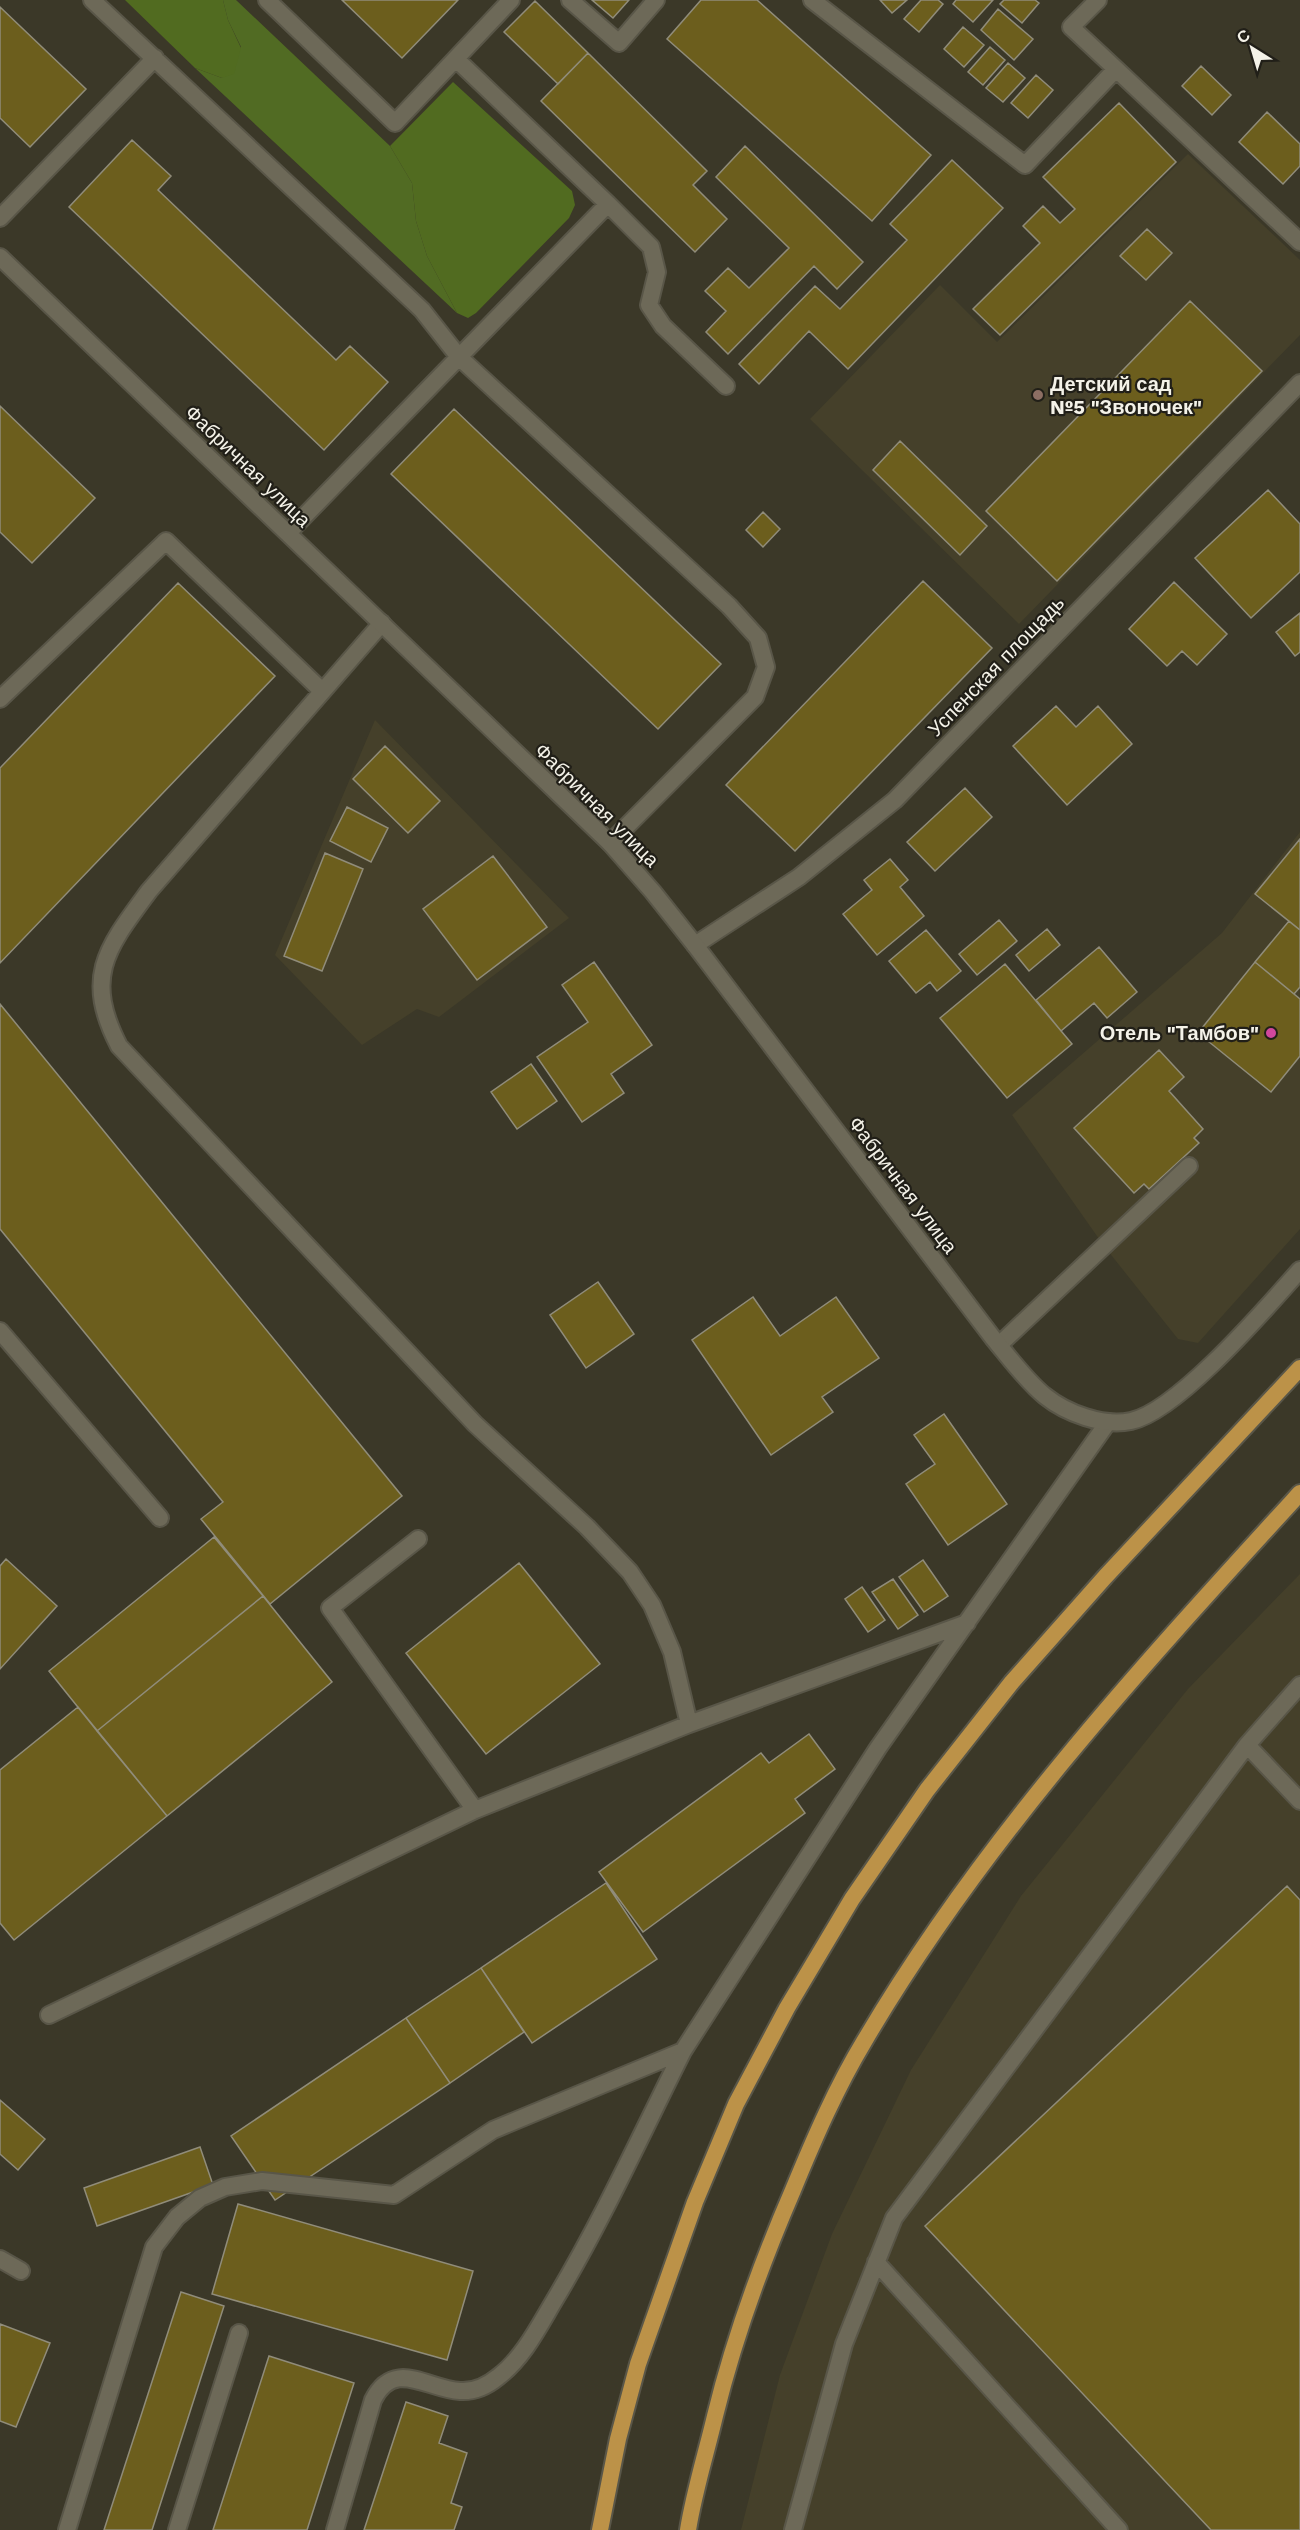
<svg xmlns="http://www.w3.org/2000/svg" width="1300" height="2530" font-family="'Work Sans',sans-serif">
  <rect width="100%" height="100%" fill="#3b3828"/>
  <!-- built -->
  <path fill="#45402a" d="M 1188,154 L 1300,260 L 1300,335 L 1019,624 L 810,419 L 940,285 L 997,342 Z
    M 375,720 L 569,918 L 439,1017 L 417,1009 L 362,1045 L 275,955 Z
    M 1300,832 L 1300,1229 L 1198,1343 L 1178,1339 L 1104,1246 L 1012,1115 L 1222,933 Z
    M 1300,1574 L 1300,2530 L 741,2530 L 780,2375 L 832,2234 L 911,2070 L 1021,1896 L 1188,1689 Z"/>
  <!-- green -->
  <path fill="#516b23" d="M 223,0 L 236,0 L 390,146 L 412,183 L 416,221 L 427,256 L 457,313 L 195,68 L 222,78 L 241,47 L 228,20 Z"/>
  <!-- forest -->
  <path fill="#516b20" d="M 125,0 L 223,0 L 228,20 L 241,48 L 234,74 L 222,78 L 195,68 Z
    M 453,82 L 572,191 L 575,205 L 569,218 L 476,313 L 468,318 L 457,313 L 427,256 L 416,221 L 412,183 L 390,146 Z"/>
  <!-- building -->
  <path fill="#6c5e1d" stroke="#908c7a" stroke-width="1.5" d="M 342,0 L 458,0 L 402,58 Z
    M 592,0 L 629,0 L 613,18 Z
    M 701,0 L 757,0 L 931,155 L 872,221 L 667,39 Z
    M 880,0 L 907,0 L 892,13 Z
    M 921,0 L 938,0 L 943,4 L 919,32 L 904,19 Z
    M 956,0 L 993,0 L 973,22 L 953,4 Z
    M 1004,0 L 1035,0 L 1039,3 L 1022,23 L 1000,4 Z
    M 535,1 L 588,53 L 558,84 L 504,32 Z
    M 0,7 L 86,89 L 30,147 L 0,118 Z
    M 998,9 L 1033,39 L 1014,60 L 981,30 Z
    M 963,27 L 984,45 L 964,67 L 944,49 Z
    M 990,47 L 1005,60 L 983,85 L 968,72 Z
    M 588,53 L 707,171 L 693,185 L 727,219 L 695,252 L 541,101 Z
    M 1008,63 L 1025,78 L 1003,102 L 986,88 Z
    M 1201,66 L 1231,95 L 1212,115 L 1182,86 Z
    M 1036,75 L 1053,90 L 1028,118 L 1011,103 Z
    M 1119,103 L 1176,162 L 1000,335 L 973,309 L 1040,243 L 1023,226 L 1043,206 L 1060,223 L 1075,209 L 1043,177 Z
    M 1267,112 L 1300,144 L 1300,166 L 1283,184 L 1239,142 Z
    M 132,140 L 171,176 L 158,190 L 336,360 L 350,346 L 388,382 L 324,450 L 69,207 Z
    M 745,146 L 863,262 L 837,289 L 814,266 L 728,354 L 706,332 L 726,311 L 705,291 L 728,268 L 749,288 L 789,248 L 716,177 Z
    M 952,160 L 1003,208 L 848,369 L 809,331 L 759,384 L 739,364 L 815,286 L 840,309 L 907,240 L 890,224 Z
    M 1147,229 L 1172,253 L 1146,280 L 1120,256 Z
    M 1190,301 L 1262,371 L 1057,581 L 986,511 Z
    M 0,406 L 95,498 L 32,563 L 0,532 Z
    M 454,409 L 721,664 L 658,729 L 391,474 Z
    M 900,441 L 987,526 L 960,555 L 873,470 Z
    M 1268,490 L 1300,524 L 1300,572 L 1251,618 L 1195,558 Z
    M 763,512 L 780,529 L 763,547 L 746,530 Z
    M 923,581 L 992,648 L 795,851 L 726,785 Z
    M 1174,582 L 1227,634 L 1197,665 L 1182,651 L 1167,666 L 1129,629 Z
    M 178,583 L 275,676 L 0,963 L 0,768 Z
    M 1300,613 L 1300,652 L 1295,656 L 1276,632 Z
    M 1056,706 L 1076,727 L 1098,706 L 1132,744 L 1067,805 L 1013,746 Z
    M 385,746 L 440,801 L 408,833 L 353,779 Z
    M 965,788 L 992,817 L 935,871 L 907,842 Z
    M 347,807 L 388,828 L 371,862 L 330,841 Z
    M 1300,839 L 1300,930 L 1255,894 Z
    M 325,853 L 363,869 L 322,971 L 284,956 Z
    M 493,856 L 547,927 L 477,980 L 423,909 Z
    M 890,859 L 908,880 L 900,887 L 924,916 L 877,955 L 843,914 L 872,890 L 864,880 Z
    M 999,920 L 1017,941 L 977,975 L 959,954 Z
    M 1289,921 L 1300,930 L 1300,987 L 1294,994 L 1255,962 Z
    M 1047,929 L 1060,945 L 1029,971 L 1016,955 Z
    M 926,930 L 961,971 L 937,991 L 930,982 L 916,993 L 889,961 Z
    M 1099,947 L 1137,992 L 1107,1018 L 1094,1003 L 1061,1031 L 1036,1000 Z
    M 594,962 L 652,1045 L 611,1074 L 624,1093 L 582,1122 L 537,1057 L 588,1022 L 562,985 Z
    M 1255,962 L 1300,999 L 1300,1056 L 1271,1092 L 1198,1033 Z
    M 1005,964 L 1072,1044 L 1007,1098 L 940,1018 Z
    M 0,1004 L 402,1496 L 270,1604 L 201,1519 L 223,1502 L 0,1229 Z
    M 1159,1050 L 1184,1077 L 1169,1091 L 1203,1129 L 1194,1138 L 1199,1143 L 1149,1189 L 1144,1184 L 1134,1193 L 1074,1128 Z
    M 531,1064 L 557,1101 L 517,1129 L 491,1092 Z
    M 598,1282 L 634,1334 L 586,1368 L 550,1315 Z
    M 753,1297 L 780,1336 L 836,1297 L 879,1358 L 822,1397 L 833,1412 L 771,1455 L 692,1340 Z
    M 944,1414 L 1007,1504 L 948,1545 L 906,1484 L 935,1464 L 914,1435 Z
    M 214,1537 L 263,1596 L 97,1731 L 49,1671 Z
    M 6,1559 L 57,1606 L 0,1669 L 0,1566 Z
    M 923,1560 L 948,1596 L 924,1612 L 899,1577 Z
    M 519,1563 L 600,1664 L 486,1754 L 406,1653 Z
    M 893,1579 L 918,1615 L 898,1629 L 872,1592 Z
    M 862,1587 L 885,1620 L 868,1632 L 845,1599 Z
    M 263,1596 L 332,1682 L 167,1816 L 97,1731 Z
    M 78,1707 L 167,1816 L 14,1940 L 0,1923 L 0,1770 Z
    M 809,1734 L 835,1769 L 795,1799 L 805,1813 L 643,1932 L 599,1872 L 761,1753 L 769,1763 Z
    M 606,1883 L 657,1959 L 532,2043 L 481,1968 Z
    M 1287,1886 L 1300,1900 L 1300,2530 L 1211,2530 L 925,2226 Z
    M 481,1968 L 524,2032 L 450,2083 L 406,2018 Z
    M 406,2018 L 450,2083 L 275,2200 L 231,2136 Z
    M 0,2100 L 45,2139 L 18,2170 L 0,2154 Z
    M 200,2147 L 213,2185 L 97,2226 L 84,2188 Z
    M 238,2204 L 473,2271 L 447,2360 L 212,2294 Z
    M 181,2292 L 224,2306 L 152,2530 L 104,2530 Z
    M 0,2324 L 50,2343 L 16,2427 L 0,2421 Z
    M 269,2356 L 354,2383 L 307,2530 L 213,2530 Z
    M 406,2402 L 448,2416 L 439,2443 L 467,2453 L 451,2503 L 462,2507 L 454,2530 L 364,2530 Z"/>
  <g fill="none" stroke-linecap="round" stroke-linejoin="round">
    <defs>
      <path id="service" d="M 92,0 L 422,310 L 459,357 L 608,204 L 456,59
        M 267,0 L 395,123 L 511,0
        M 570,0 L 619,43 L 656,0
        M 812,0 L 1025,165 L 1116,69 L 1300,242
        M 1098,0 L 1071,27 L 1116,69
        M 608,204 L 651,247 L 657,272 L 649,305 L 663,326 L 726,386
        M 0,218 L 155,58
        M 288,533 L 459,357 L 729,606 L 758,638 L 766,667 L 755,697 L 610,843
        M 0,699 L 166,541 L 321,690
        M 0,1331 L 160,1518
        M 999,1345 L 1189,1166
        M 418,1539 L 330,1608 L 475,1810
        M 689,1724 L 967,1623
        M 1247,1745 L 1300,1685
        M 49,2015 L 475,1810 L 689,1724 L 672,1652 L 652,1605 L 630,1572 L 587,1527 L 475,1424 L 119,1046 C 83,976 107,948 149,891 L 382,623
        M 876,2262 L 1119,2530
        M 67,2530 L 154,2247 L 177,2217 L 200,2198 L 225,2187 L 262,2181 L 394,2195 L 493,2130 L 683,2051 L 878,1748 L 1108,1422
        M 177,2530 L 239,2333
        M 335,2530 L 373,2400 C 394,2358 427,2389 460,2391 C 474,2392 487,2386 498,2377 C 523,2358 538,2328 554,2301 C 602,2221 641,2135 683,2051
        M 793,2530 L 844,2344 L 894,2218 L 1247,1745 L 1300,1801"/>
      <path id="minor" d="M 695,945 L 799,877 L 895,800 L 1300,383
        M 0,2259 L 21,2271"/>
      <path id="tertiary" d="M 0,257 L 610,843 L 653,892 L 695,945 L 993,1338 C 1008,1356 1027,1382 1045,1396 C 1066,1413 1103,1427 1131,1421 C 1178,1411 1266,1308 1300,1270"/>
      <path id="primary" d="M 600,2530 L 618,2439 L 638,2364 L 695,2202 L 736,2104 L 787,2008 L 852,1899 L 927,1790 L 1012,1682 L 1105,1577 L 1300,1368
        M 688,2530 C 694,2492 706,2454 715,2416 C 734,2338 761,2264 793,2190 C 814,2139 836,2088 865,2040 C 984,1838 1142,1666 1300,1493"/>
    </defs>
    <!-- service casing -->
    <use href="#service" stroke="#595648" stroke-width="20"/>
    <!-- minor casing -->
    <use href="#minor" stroke="#595648" stroke-width="20"/>
    <!-- tertiary casing -->
    <use href="#tertiary" stroke="#595648" stroke-width="20"/>
    <!-- primary casing -->
    <use href="#primary" stroke="#595648" stroke-width="20"/>
    <!-- service -->
    <use href="#service" stroke="#6d6958" stroke-width="16"/>
    <!-- minor -->
    <use href="#minor" stroke="#6d6958" stroke-width="16"/>
    <!-- tertiary -->
    <use href="#tertiary" stroke="#6d6958" stroke-width="16"/>
    <!-- primary -->
    <use href="#primary" stroke="#bc9248" stroke-width="16"/>
  </g>
  <!-- markers -->
  <circle fill="#8d6e63" stroke="#211f18" stroke-width="2" cx="1038" cy="395" r="6"/>
  <circle fill="#d1479c" stroke="#211f18" stroke-width="2" cx="1271" cy="1033" r="6"/>
  <g text-anchor="middle" stroke-width="4.5" stroke-linejoin="round" paint-order="stroke">
    <!-- poi labels -->
    <g font-size="20" font-weight="bold" fill="#f4f2e8" stroke="#211f18" text-anchor="start">
      <text x="1050" y="391">Детский сад<tspan x="1050" dy="23">№5 "Звоночек"</tspan></text>
      <text x="1259" y="1040" text-anchor="end">Отель "Тамбов"</text>
    </g>
    <!-- street labels -->
    <g font-size="20" fill="#f4f2e8" stroke="#211f18">
      <text transform="translate(248 466) rotate(44)" y="7">Фабричная улица</text>
      <text transform="translate(996 666) rotate(-46)" y="7">Успенская площадь</text>
      <text transform="translate(597 805) rotate(45)" y="7">Фабричная улица</text>
      <text transform="translate(903 1185) rotate(53)" y="7">Фабричная улица</text>
    </g>
  </g>
  <!-- north arrow -->
  <g transform="translate(1252 48) rotate(323)" stroke="#211f18" stroke-width="4.5" paint-order="stroke">
  <path d="M0-4.5L10 22L0 15L-10 22Z" fill="#f4f2e8"/>
  <text y="-9" font-size="16" font-weight="bold" text-anchor="middle" fill="#f4f2e8">С</text>
  </g>
</svg>
